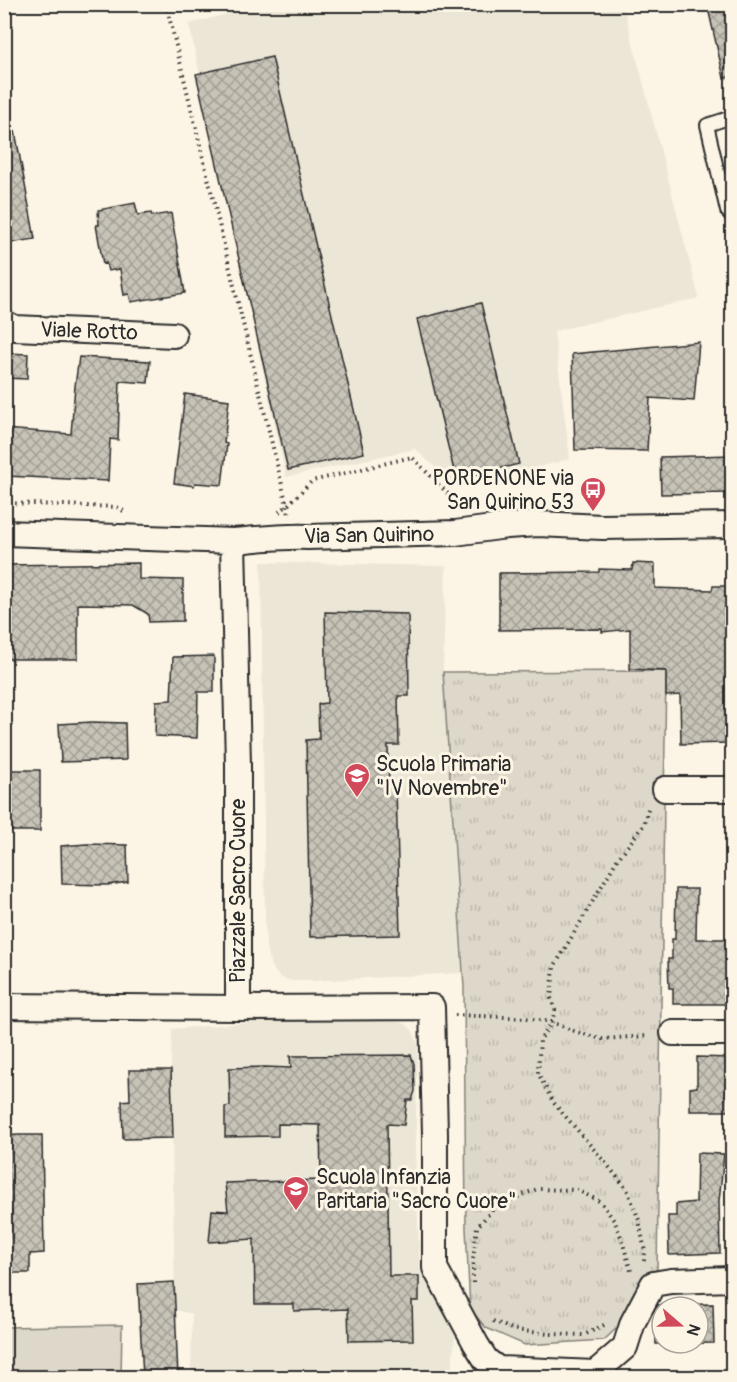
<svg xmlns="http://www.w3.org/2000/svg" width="737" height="1382" font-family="Pangolin,sans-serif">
  <defs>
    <pattern id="park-tufts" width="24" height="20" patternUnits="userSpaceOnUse" patternTransform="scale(1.5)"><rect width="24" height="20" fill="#ded8ca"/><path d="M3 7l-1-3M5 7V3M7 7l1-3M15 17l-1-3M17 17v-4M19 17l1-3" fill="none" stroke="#bfbaae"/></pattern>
    <pattern id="building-cross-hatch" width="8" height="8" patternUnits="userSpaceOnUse" patternTransform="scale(1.5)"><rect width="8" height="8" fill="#c8c3b7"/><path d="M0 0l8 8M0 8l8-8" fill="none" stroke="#a39f95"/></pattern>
  </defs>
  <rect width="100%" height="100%" fill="#fcf5e5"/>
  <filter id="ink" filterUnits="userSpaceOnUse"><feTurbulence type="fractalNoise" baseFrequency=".0167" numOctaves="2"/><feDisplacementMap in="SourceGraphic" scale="12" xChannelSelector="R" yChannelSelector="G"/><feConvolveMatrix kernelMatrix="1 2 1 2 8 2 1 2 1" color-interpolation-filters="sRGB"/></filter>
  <g filter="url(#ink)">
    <!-- built -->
    <path fill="#ece6d7" d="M 262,5 L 623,5 L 699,298 L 554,331 L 570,459 L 457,487 L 415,449 L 286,477 L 189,24 Z
      M 261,562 L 446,566 L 443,672 L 462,973 L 312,981 L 292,981 L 279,977 L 271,966 L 266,947 L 265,925 Z
      M 328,1019 L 395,1021 L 406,1024 L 413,1031 L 418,1044 L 415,1154 L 420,1270 L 425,1279 L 433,1284 L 456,1327 L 451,1377 L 191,1377 L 192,1314 L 175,1310 L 171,1070 L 172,1029 L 265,1021 Z"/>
    <!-- park -->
    <path fill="url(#park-tufts)" stroke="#84827a" stroke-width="1.5" d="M 666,671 L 657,1272 L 619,1326 L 604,1340 L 525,1345 L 486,1328 L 470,1309 L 466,1228 L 464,987 L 443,672 Z"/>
    <!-- garden -->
    <path fill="#ded8ca" stroke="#84827a" stroke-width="1.5" d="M 122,1325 L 121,1377 L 5,1377 L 5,1327 Z"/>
    <!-- building -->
    <path fill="url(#building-cross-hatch)" stroke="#2b2b2b" stroke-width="1.5" fill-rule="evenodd" d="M 707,4 L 732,4 L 732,77 L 724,78 Z
      M 272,57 L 364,453 L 288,470 L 196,74 Z
      M 15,131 L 35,239 L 4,244 L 4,132 Z
      M 135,203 L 138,215 L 151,213 L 152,216 L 171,213 L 185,293 L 131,302 L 129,294 L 124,295 L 120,269 L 108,271 L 106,263 L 103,264 L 96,225 L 99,225 L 98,210 Z
      M 481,303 L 519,464 L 456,479 L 417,319 Z
      M 699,342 L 694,401 L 650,398 L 647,451 L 575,450 L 572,354 Z
      M 4,353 L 28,354 L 27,379 L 4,378 Z
      M 79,357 L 150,361 L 148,383 L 120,381 L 118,440 L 110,439 L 108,481 L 6,476 L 4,429 L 71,434 L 75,386 Z
      M 185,394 L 229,400 L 224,443 L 227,444 L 222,485 L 195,483 L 194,486 L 174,483 Z
      M 732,455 L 732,493 L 661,494 L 660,457 Z
      M 139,563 L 139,579 L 183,580 L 183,621 L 149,622 L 148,614 L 133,605 L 78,604 L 78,659 L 4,659 L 4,565 Z
      M 633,563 L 655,564 L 655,588 L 712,590 L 713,586 L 732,586 L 732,691 L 731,691 L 732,743 L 681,744 L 680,695 L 666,696 L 666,671 L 630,669 L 630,629 L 602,632 L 602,629 L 499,630 L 499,573 L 599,572 L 599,569 L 632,570 Z
      M 325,612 L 408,614 L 409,696 L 398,696 L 399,745 L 388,745 L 389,788 L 396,788 L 400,935 L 310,937 L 306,740 L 319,739 L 318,704 L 327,703 Z
      M 214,656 L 214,692 L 198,692 L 197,738 L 155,736 L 156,701 L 171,700 L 173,657 Z
      M 92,722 L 125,723 L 126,760 L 61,762 L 59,724 Z
      M 11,770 L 40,770 L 40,831 L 11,831 Z
      M 87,844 L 127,845 L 128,882 L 107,885 L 62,884 L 61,846 Z
      M 676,889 L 697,889 L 696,939 L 732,939 L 732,1004 L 673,1004 L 673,988 L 669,988 L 668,959 L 672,959 L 672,939 L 675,939 Z
      M 411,1055 L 414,1064 L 415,1091 L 412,1100 L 407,1100 L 404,1125 L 387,1124 L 389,1276 L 419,1276 L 419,1301 L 412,1301 L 413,1340 L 349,1341 L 348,1309 L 294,1311 L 294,1304 L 255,1304 L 254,1239 L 209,1242 L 212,1210 L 228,1211 L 225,1183 L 321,1180 L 320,1125 L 278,1124 L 278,1136 L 225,1137 L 225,1107 L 230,1106 L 229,1068 L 265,1067 L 291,1068 L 290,1056 Z
      M 697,1057 L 732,1058 L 732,1106 L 729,1106 L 729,1111 L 690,1111 L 690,1088 L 697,1087 Z
      M 129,1070 L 171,1070 L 173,1138 L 123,1139 L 122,1101 L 130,1100 Z
      M 19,1135 L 42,1135 L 44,1253 L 30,1254 L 30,1273 L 4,1273 L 4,1136 Z
      M 697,1153 L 724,1154 L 719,1201 L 720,1253 L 669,1255 L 668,1216 L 676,1216 L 676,1204 L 696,1202 Z
      M 174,1282 L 178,1377 L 143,1377 L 138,1284 Z
      M 713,1304 L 714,1343 L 656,1344 L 655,1310 L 658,1305 ZM 662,1307 L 698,1307 L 698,1343 L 662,1343 Z"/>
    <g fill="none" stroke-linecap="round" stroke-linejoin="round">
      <defs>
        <path id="lane" d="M 732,117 L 707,125 L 727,211 L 732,216"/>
        <path id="street" d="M 4,323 L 15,328 L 174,335
          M 4,533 L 233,541 C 258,539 283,536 308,537 L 455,533 L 507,526 L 538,524 L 602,527 L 732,525
          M 665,789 L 732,789
          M 4,1006 L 238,1008 L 238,765 L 233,541
          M 238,1008 L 432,1007 L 435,1134 L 435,1268 L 476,1344 L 486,1360 L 498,1369 L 595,1373 L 625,1347 L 633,1322 L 653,1284 L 671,1281 L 732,1279
          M 673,1033 L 732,1033"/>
      </defs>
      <!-- lane casing -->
      <use href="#lane" stroke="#2b2b2b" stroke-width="16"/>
      <!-- street casing -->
      <use href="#street" stroke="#2b2b2b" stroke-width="28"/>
      <!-- path -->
      <path stroke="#2b2b2b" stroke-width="4" stroke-dasharray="1.5 4.5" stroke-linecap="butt" d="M 166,4 L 289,514
        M 4,501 L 6,503 L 117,507 L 125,512
        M 279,512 L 287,506 L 312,481 L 412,457 L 455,501 L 468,505
        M 455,1015 L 526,1018 L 552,1022 L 576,1032 L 602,1039 L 648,1036
        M 644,1261 L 645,1252 L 639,1220 L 627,1189 L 604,1161 L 553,1102 L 538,1073 L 540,1040 L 552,1022 L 555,1010 L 551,998 L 554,967 L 617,860 L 643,826 L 649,806
        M 473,1283 L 473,1261 L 477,1227 L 496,1206 L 537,1189 L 577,1190 L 601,1202 L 615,1222 L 621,1237 L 631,1271
        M 493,1321 L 514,1330 L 549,1334 L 584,1335 L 606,1324"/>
      <!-- lane -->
      <use href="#lane" stroke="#fcf5e5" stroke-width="12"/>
      <!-- street -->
      <use href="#street" stroke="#fcf5e5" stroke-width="24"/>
    </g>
  </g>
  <!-- icons -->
  <defs>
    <symbol id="bus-pin" viewBox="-11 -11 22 30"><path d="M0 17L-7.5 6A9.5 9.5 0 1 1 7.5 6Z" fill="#d1495b" stroke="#fcf5e5"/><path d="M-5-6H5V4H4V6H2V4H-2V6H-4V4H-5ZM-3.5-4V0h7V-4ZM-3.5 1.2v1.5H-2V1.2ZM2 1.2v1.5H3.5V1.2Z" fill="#fff"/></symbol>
    <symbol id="school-pin" viewBox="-11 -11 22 30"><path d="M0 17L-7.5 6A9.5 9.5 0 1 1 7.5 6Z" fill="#d1495b" stroke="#fcf5e5"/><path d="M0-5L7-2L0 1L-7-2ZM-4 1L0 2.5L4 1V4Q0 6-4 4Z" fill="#fff"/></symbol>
  </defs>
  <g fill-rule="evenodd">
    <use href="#bus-pin" x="578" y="475" width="30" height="40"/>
    <use href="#school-pin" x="342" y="761" width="30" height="40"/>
    <use href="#school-pin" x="281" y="1174" width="30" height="40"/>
  </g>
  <g text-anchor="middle" stroke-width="6" stroke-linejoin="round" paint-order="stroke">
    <!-- street labels -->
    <g font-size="21" fill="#2b2b2b" stroke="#fcf5e5">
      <text transform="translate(89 331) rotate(2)" y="7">Viale Rotto</text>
      <text transform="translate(369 535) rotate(-1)" y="7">Via San Quirino</text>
      <text transform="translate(238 891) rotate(-90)" y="7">Piazzale Sacro Cuore</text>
    </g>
    <!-- poi labels -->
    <g font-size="21" fill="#2b2b2b" stroke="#fcf5e5" text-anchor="start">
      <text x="574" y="485" text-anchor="end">PORDENONE via<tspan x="574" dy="24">San Quirino 53</tspan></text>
      <text x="376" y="771">Scuola Primaria<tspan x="376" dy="24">"IV Novembre"</tspan></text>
      <text x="316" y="1184">Scuola Infanzia<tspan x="316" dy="24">Paritaria "Sacro Cuore"</tspan></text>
    </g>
  </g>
  <!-- margin -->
  <rect width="737" height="1382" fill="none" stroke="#fcf5e5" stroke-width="24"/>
  <rect x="12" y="12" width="713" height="1358" fill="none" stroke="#2b2b2b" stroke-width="2" filter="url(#ink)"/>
  <!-- north arrow -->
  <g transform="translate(680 1325) rotate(110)"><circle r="28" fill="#fcf5e5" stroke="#a8a49b" stroke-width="1.5"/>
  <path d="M0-4.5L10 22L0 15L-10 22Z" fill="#d1495b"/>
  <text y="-9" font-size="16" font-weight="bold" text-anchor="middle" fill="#2b2b2b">N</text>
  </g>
</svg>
